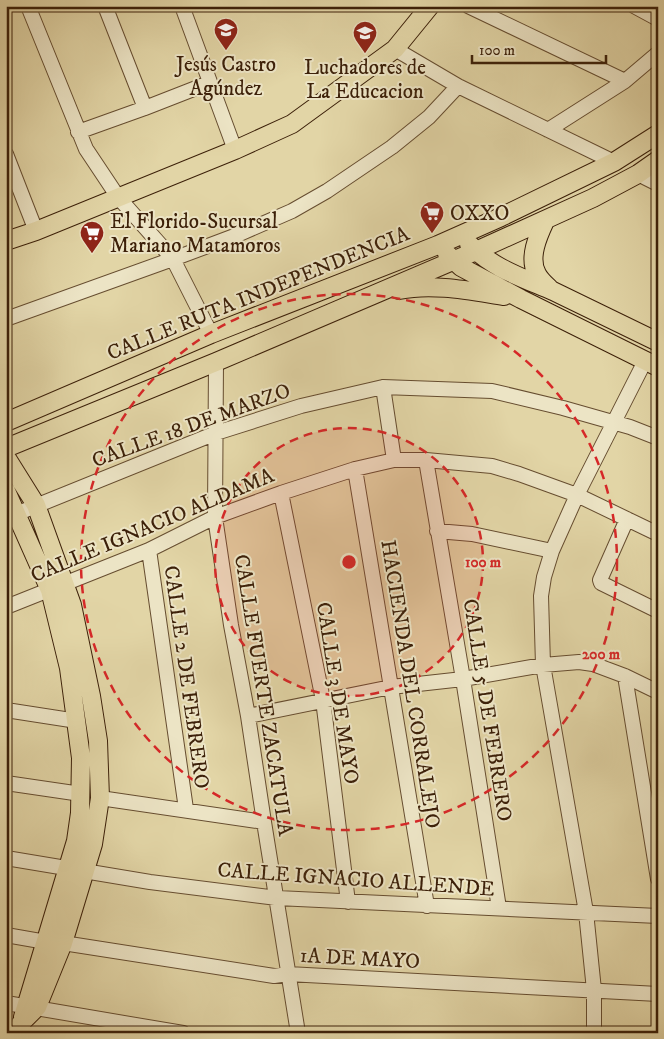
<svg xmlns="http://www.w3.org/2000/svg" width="664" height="1039" font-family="'IM FELL DW Pica',serif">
  <rect width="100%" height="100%" fill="#e2d5a6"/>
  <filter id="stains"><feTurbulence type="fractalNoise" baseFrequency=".004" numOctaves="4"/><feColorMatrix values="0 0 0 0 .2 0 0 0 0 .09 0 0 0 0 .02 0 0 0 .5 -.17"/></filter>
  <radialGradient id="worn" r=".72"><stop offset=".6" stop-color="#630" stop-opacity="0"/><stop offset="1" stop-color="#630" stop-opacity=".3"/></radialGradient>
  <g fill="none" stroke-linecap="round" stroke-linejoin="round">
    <defs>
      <path id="minor" d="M 28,6 L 86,149 L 118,197 L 173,259 L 211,334
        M 105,6 L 145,108
        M 182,6 L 235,150
        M 468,6 L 625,81
        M 634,6 L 658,19
        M 395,49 L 458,86 L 614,162
        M 548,130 L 625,81 L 658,53
        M 78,132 L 145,108 L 209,83
        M 6,154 L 36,231
        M 638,174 L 658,184
        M 6,319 L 173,259 L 237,235 L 292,211 L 327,191 L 392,147 L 429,117 L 458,86
        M 216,362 L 215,517 L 231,625 L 248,716 L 264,822 L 298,1033
        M 383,387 L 394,460
        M 426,460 L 463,679 L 499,908
        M 355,469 L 427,906
        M 281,493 L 323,700 L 348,902
        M 6,518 L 216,433 L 301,406 L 383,387 L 492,391 L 563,408 L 630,427 L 658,438
        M 627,519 L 600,580 L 601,583 L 658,611
        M 437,531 L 472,534 L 552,551
        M 149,550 L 186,809
        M 6,607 L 149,550 L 215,517 L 281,493 L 355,469 L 394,460 L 426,460 L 492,466 L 519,474 L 577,495 L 658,534
        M 625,676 L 658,879
        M 6,710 L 77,721
        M 248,716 L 391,687 L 463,679 L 543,665 L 579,662 L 593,664 L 625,676 L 658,692
        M 6,783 L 81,794
        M 100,798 L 264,822
        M 6,858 L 150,882 L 277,898 L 658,916
        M 6,935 L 46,942
        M 63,943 L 274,976 L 288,974 L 658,994
        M 6,1003 L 183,1033
        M 594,1033 L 594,990 L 586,912 L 543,665 L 541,596 L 544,577 L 552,551 L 577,495 L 645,361"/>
      <path id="major" d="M 545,221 C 538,236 528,258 537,274 C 540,280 546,285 550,289
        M 6,241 L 36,231 L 235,150 L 292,124 L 395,49 L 430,6
        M 469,244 C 492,268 523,278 553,291 C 588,308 623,325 658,342
        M 447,254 L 461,267 L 521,299 L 658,367
        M 399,290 C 433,283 471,291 504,296
        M 6,422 L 211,334 L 438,245 L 501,217 L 614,162 L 658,134
        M 6,448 L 216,362 L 476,251 L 593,198 L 638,174 L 658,160
        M 6,457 L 36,505 L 72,605 L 91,696 L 98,741 L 100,798 L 93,844 L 63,943 L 37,1007 L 21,1023
        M 6,491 L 50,590 L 69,668 L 81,758 L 80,813 L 76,841 L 23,1017"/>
    </defs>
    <!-- minor casing -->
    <use href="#minor" stroke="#664d30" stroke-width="16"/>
    <!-- major casing -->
    <use href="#major" stroke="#3c2009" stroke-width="20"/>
    <!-- minor -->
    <use href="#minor" stroke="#ece4c5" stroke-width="14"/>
    <!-- major -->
    <use href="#major" stroke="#e2d5a6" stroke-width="18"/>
  </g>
  <!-- distance rings -->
  <circle cx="349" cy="562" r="134" fill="#d62828" fill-opacity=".12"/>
  <g fill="none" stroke="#d62828" stroke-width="2.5" stroke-dasharray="9 6">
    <circle cx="349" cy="562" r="134"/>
    <circle cx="349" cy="562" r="268"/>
  </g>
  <!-- icons -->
  <defs>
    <symbol id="school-pin" viewBox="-11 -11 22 30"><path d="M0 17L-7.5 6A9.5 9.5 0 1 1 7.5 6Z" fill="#8f2418" stroke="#ece4c5"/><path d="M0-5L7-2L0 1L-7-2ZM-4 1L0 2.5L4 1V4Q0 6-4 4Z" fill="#fff"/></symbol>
    <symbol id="supermarket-pin" viewBox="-11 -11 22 30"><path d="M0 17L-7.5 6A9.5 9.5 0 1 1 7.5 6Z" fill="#8f2418" stroke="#ece4c5"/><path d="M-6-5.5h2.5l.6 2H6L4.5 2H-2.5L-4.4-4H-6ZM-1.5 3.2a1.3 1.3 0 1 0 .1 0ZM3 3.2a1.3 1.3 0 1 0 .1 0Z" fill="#fff"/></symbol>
  </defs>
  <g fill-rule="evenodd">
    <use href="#school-pin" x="212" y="16" width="28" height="38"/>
    <use href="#school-pin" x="351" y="19" width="28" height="38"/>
    <use href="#supermarket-pin" x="418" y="199" width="28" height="38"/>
    <use href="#supermarket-pin" x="78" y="219" width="28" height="38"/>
  </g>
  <g text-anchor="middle" stroke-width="4" stroke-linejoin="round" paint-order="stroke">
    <!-- poi labels -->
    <g font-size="21" fill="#3c2009" stroke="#ece4c5">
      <text x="226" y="71">Jesús Castro<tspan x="226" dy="24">Agúndez</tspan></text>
      <text x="365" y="74">Luchadores de<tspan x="365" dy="24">La Educacion</tspan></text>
      <text x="450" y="220" text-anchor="start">OXXO</text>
      <text x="110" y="228" text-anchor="start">El Florido-Sucursal<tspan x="110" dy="24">Mariano Matamoros</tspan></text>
    </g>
    <!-- street labels -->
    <g font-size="21" fill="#3c2009" stroke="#ece4c5">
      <text transform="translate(258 293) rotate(-22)" y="7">CALLE RUTA INDEPENDENCIA</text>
      <text transform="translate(191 425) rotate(-20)" y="7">CALLE 18 DE MARZO</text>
      <text transform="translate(152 525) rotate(-23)" y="7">CALLE IGNACIO ALDAMA</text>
      <text transform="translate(187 677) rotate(82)" y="7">CALLE 2 DE FEBRERO</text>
      <text transform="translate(411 684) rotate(81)" y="7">HACIENDA DEL CORRALEJO</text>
      <text transform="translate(338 693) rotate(81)" y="7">CALLE 3 DE MAYO</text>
      <text transform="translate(264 695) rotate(81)" y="7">CALLE FUERTE ZACATULA</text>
      <text transform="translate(488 710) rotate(81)" y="7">CALLE 5 DE FEBRERO</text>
      <text transform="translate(356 879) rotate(4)" y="7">CALLE IGNACIO ALLENDE</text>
      <text transform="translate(360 958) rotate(3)" y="7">1A DE MAYO</text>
    </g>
  </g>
  <circle cx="349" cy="562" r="8" fill="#d62828" stroke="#ece4c5" stroke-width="2.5"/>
  <g font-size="15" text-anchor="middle" font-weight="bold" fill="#d62828" stroke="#ece4c5" stroke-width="4" stroke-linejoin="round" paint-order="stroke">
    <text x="483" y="567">100 m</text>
    <text x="601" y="659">200 m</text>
  </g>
  <!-- margin -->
  <rect width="664" height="1039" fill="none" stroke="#e2d5a6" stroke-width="25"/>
  <rect x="8" y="8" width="649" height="1024" fill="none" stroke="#3c2009" stroke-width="2.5"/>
  <rect x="12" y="12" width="639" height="1014" fill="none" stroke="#3c2009"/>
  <!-- scale -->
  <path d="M472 55v8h134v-8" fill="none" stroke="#3c2009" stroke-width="2.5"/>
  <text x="479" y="55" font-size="15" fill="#3c2009" stroke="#ece4c5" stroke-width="4" paint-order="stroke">100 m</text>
  <rect width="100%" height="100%" filter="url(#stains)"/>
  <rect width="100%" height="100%" fill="url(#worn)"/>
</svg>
